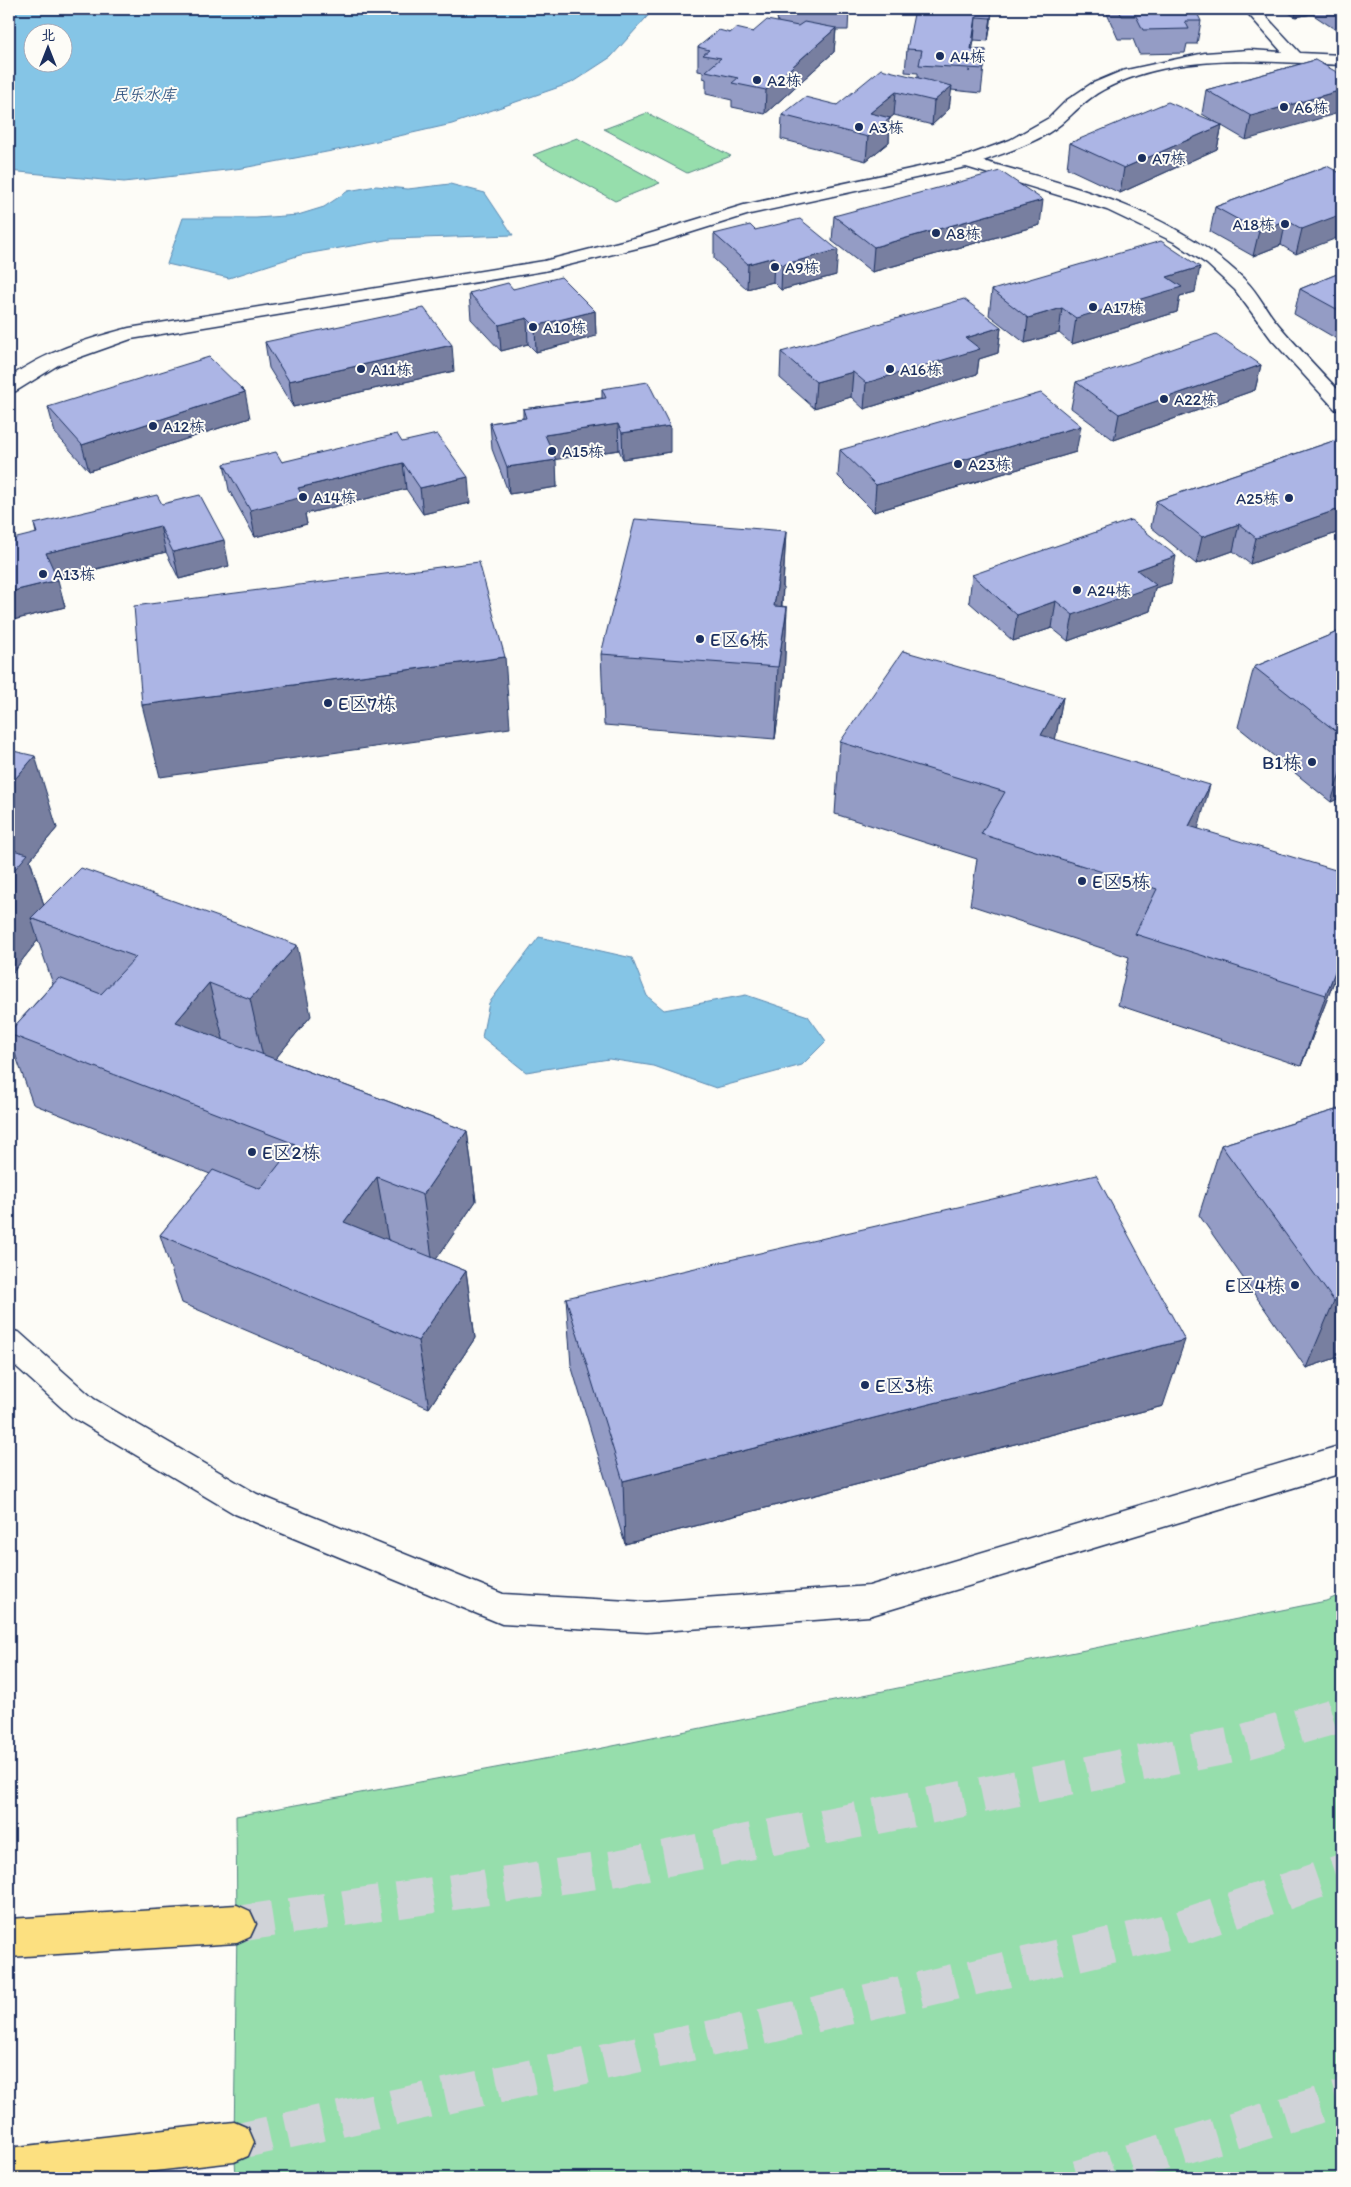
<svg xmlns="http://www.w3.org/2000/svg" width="1351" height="2187" font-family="Itim,'LXGW WenKai TC',sans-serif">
  <rect width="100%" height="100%" fill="#fdfcf7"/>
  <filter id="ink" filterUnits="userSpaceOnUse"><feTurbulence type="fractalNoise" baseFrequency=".02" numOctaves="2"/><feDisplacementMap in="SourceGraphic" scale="10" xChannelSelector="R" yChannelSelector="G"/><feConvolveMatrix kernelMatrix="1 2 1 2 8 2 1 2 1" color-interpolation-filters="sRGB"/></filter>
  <g filter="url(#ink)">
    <!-- green -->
    <path fill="#96deac" stroke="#588685" d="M 647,113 L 731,156 L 687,173 L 604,129 Z
      M 577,138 L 660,183 L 615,201 L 533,155 Z
      M 1342,1594 L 1342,2178 L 236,2178 L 234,2142 L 237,1924 L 236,1816 L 598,1749 L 1326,1601 Z"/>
    <!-- water -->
    <path fill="#85c5e6" stroke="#5b89b0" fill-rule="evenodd" d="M 9,9 L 654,9 L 611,57 L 571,83 L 452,124 L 337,150 L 243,168 L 124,182 L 9,171 ZM 32,32 L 62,32 L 62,62 L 32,62 Z
      M 450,184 L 485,193 L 513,235 L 391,239 L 300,255 L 229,278 L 167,264 L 183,218 L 256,218 L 298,215 L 324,207 L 348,191 L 376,186 L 408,189 Z
      M 539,937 L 632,958 L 647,996 L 664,1010 L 746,995 L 808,1016 L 826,1041 L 802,1065 L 716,1088 L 654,1066 L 609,1059 L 526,1072 L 482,1037 L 489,1003 Z"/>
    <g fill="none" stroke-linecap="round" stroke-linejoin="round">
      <!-- highway-tunnel -->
      <path stroke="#d0d3d8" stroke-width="36" stroke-dasharray="36 18" stroke-linecap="butt" d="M 237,1924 L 617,1868 L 1233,1745 L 1342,1714
        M 234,2142 L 736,2033 L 1175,1930 L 1342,1872
        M 1078,2178 L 1342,2098"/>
      <defs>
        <path id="lane" d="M 1244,9 L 1259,9 L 1300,53 L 1342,55 L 1342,65 C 1263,62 1176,51 1103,90 C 1086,99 1075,112 1061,124 C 1039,142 1009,151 983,161 C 1076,187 1175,211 1246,281 C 1257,292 1264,306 1273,318 C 1295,345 1318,369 1342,394 L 1342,411 L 1335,409 L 1272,340 L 1235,290 L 1207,264 L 1176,243 L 1107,210 L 966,167 L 750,214 L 654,244 L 544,271 L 131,339 L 58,365 L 16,391 L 9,393 L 9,378 C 44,352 87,339 129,328 L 544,261 L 642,236 L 744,205 L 961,158 L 1010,140 L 1049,118 L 1067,100 L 1091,84 L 1122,71 L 1205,53 L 1249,50 L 1282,52 Z"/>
        <path id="street" d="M 9,1329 L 20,1333 L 94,1399 L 257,1494 L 503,1594 L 647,1602 L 869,1586 L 1342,1445 L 1342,1473 L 869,1616 L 647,1632 L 502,1624 L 235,1514 L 72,1417 L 9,1360 Z"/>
        <path id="highway" d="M 237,1905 L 250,1911 L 256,1924 L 250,1937 L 237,1943 L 9,1957 L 9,1919 Z
          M 234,2122 L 248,2128 L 254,2142 L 248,2156 L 234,2162 L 93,2178 L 9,2178 L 9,2148 Z"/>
      </defs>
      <!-- lane casing -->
      <use href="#lane" stroke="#1b2f5e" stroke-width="3"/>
      <!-- street casing -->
      <use href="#street" stroke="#1b2f5e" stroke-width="3"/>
      <!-- highway casing -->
      <use href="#highway" stroke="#1b2f5e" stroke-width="3"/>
      <!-- lane -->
      <use href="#lane" fill="#fdfcf7" fill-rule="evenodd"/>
      <!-- street -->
      <use href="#street" fill="#fdfcf7" fill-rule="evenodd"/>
      <!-- highway -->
      <use href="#highway" fill="#fce080" fill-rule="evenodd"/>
    </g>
    <!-- wall -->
    <path fill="#949cc5" stroke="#1b2f5e" d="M 757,9 L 849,9 L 848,30 L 836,30 L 834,52 L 765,114 L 732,107 L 732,100 L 706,94 L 706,79 L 703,78 L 703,72 L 698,71 L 698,47 L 730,33 L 753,32 L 778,22 L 776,13 L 758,14 Z
      M 930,9 L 992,9 L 988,41 L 974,40 L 972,49 L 986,50 L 981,93 L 951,90 L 949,109 L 932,125 L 894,115 L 890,118 L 889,142 L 866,161 L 781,139 L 782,115 L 837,105 L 918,78 L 918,73 L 905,72 L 907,49 Z
      M 1105,9 L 1181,9 L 1181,11 L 1201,21 L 1197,44 L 1187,44 L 1185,53 L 1139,54 L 1133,39 L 1118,39 Z
      M 1283,9 L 1342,9 L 1342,34 L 1312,14 L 1295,17 Z
      M 1342,37 L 1342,48 L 1340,47 Z
      M 1315,60 L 1246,140 L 1222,126 L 1217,149 L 1120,193 L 1067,168 L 1070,143 L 1219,124 L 1202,114 L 1206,90 Z
      M 1327,166 L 1296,254 L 1281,245 L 1253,256 L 1210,232 L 1215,207 Z
      M 834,216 L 1040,225 L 872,272 L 832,241 Z
      M 755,230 L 836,275 L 781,290 L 773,282 L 747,289 L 714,259 L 714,234 Z
      M 1342,272 L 1342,342 L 1294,314 L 1300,289 Z
      M 513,289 L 595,311 L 596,336 L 536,352 L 528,344 L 501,351 L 471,319 L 469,293 Z
      M 992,290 L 1195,292 L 1180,296 L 1177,312 L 1072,344 L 1059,333 L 1025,343 L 989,315 Z
      M 1001,327 L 998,353 L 979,359 L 977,374 L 864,409 L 851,397 L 814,408 L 780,378 L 781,352 Z
      M 265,342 L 454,371 L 293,407 L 269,368 Z
      M 1261,365 L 1255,390 L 1114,440 L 1071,408 L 1076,382 Z
      M 602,389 L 670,452 L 623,459 L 619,450 L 555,459 L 557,487 L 509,494 L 492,449 L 490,423 L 523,418 L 523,409 L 602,398 Z
      M 48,407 L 250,418 L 89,471 L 55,433 Z
      M 1342,438 L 1342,531 L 1250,564 L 1233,551 L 1196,564 L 1151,527 L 1156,501 Z
      M 402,442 L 470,503 L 423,514 L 406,489 L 305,514 L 307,524 L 255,537 L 229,490 L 224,464 L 282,462 Z
      M 840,450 L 1076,452 L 874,512 L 838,476 Z
      M 162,504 L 229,566 L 179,579 L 166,552 L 57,579 L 65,607 L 9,621 L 36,533 L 34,524 Z
      M 786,531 L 782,606 L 787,607 L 784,678 L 775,739 L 604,725 L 601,654 Z
      M 972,575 L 1171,583 L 1155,588 L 1150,611 L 1068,641 L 1052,628 L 1013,641 L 969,602 Z
      M 1342,630 L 1342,797 L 1331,802 L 1238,727 L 1254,667 Z
      M 1063,697 L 1055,739 L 1198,828 L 1342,961 L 1301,1066 L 1118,1005 L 1129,957 L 970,905 L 977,859 L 835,814 L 840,742 Z
      M 9,750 L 57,828 L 30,860 L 44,905 L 311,1016 L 275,1059 L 467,1131 L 476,1201 L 436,1259 L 466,1271 L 475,1338 L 429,1408 L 182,1303 L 160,1235 L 210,1174 L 33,1104 L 9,1037 L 9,1032 L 53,984 L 38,940 L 9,977 Z
      M 1342,1108 L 1342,1356 L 1306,1368 L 1199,1215 L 1221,1145 Z
      M 566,1298 L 1163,1406 L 625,1544 L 571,1365 Z"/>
    <!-- shaded-wall -->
    <path fill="#787fa0" stroke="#1b2f5e" d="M 992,9 L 991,23 L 988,41 L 991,18 Z
      M 1297,9 L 1313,9 L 1312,14 L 1295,17 Z
      M 976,17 L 974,40 L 969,72 L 971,49 Z
      M 836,28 L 834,52 L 765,114 L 766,90 Z
      M 952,86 L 949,109 L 932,125 L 934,101 Z
      M 1342,90 L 1342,112 L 1246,140 L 1251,116 Z
      M 896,92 L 894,115 L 890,118 L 889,142 L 866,161 L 870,113 Z
      M 1222,125 L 1217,149 L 1120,193 L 1124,168 Z
      M 1043,200 L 1040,225 L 872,272 L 874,247 Z
      M 1342,200 L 1342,236 L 1296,254 L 1302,229 Z
      M 1286,220 L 1281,245 L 1253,256 L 1259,231 Z
      M 838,250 L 836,275 L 781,290 L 782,265 Z
      M 774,257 L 773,282 L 747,289 L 748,264 Z
      M 1200,267 L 1195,292 L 1180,296 L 1177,312 L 1072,344 L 1076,318 L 1167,277 Z
      M 1062,308 L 1059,333 L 1025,343 L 1028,318 Z
      M 595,311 L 596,336 L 536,352 L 535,326 Z
      M 527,318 L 528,344 L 501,351 L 499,325 Z
      M 1001,327 L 998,353 L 979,359 L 977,374 L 864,409 L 866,383 L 966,338 Z
      M 452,345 L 454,371 L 293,407 L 289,381 Z
      M 1261,365 L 1255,390 L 1114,440 L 1119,414 Z
      M 853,372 L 851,397 L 814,408 L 816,382 Z
      M 245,392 L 250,418 L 89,471 L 82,445 Z
      M 618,424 L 619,450 L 546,461 L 545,435 Z
      M 670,426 L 670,452 L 623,459 L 622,433 Z
      M 1081,426 L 1076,452 L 874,512 L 876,485 Z
      M 556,460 L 557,487 L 509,494 L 507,467 Z
      M 403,463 L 406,489 L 305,514 L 307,524 L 255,537 L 250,510 L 298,488 Z
      M 468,477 L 470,503 L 423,514 L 420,488 Z
      M 1342,508 L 1342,531 L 1250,564 L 1256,538 Z
      M 1239,524 L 1233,551 L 1196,564 L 1202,537 Z
      M 160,526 L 166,552 L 54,579 L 46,553 Z
      M 786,531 L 782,601 L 772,667 L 774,606 Z
      M 224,540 L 229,566 L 179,579 L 173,552 Z
      M 1176,556 L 1171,583 L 1155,588 L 1150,611 L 1068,641 L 1073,615 L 1137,570 Z
      M 58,580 L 65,607 L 9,621 L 9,592 Z
      M 1056,601 L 1052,628 L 1013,641 L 1017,615 Z
      M 787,607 L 784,678 L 775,739 L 778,667 Z
      M 505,657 L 510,728 L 160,777 L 142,705 Z
      M 1063,697 L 1050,769 L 1041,735 Z
      M 35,756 L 57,828 L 30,860 L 50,925 L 31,918 L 38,940 L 9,977 L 9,786 Z
      M 1342,767 L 1342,797 L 1331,802 Z
      M 1210,785 L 1191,856 L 1189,826 Z
      M 297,945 L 311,1016 L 266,1070 L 250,999 Z
      M 1342,953 L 1342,961 L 1301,1066 L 1326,995 Z
      M 209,983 L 227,1054 L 176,1022 Z
      M 467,1131 L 476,1201 L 433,1264 L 423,1195 Z
      M 377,1177 L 389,1246 L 344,1222 Z
      M 466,1271 L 475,1338 L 429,1408 L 418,1341 Z
      M 1342,1298 L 1342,1356 L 1306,1368 L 1334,1301 Z
      M 1185,1340 L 1163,1406 L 625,1544 L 623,1481 Z"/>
    <!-- building -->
    <path fill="#acb5e5" stroke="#1b2f5e" d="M 915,9 L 929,10 L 930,9 L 992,9 L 991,18 L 976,17 L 971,49 L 986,50 L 984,69 L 919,65 L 922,50 L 907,49 Z
      M 1118,9 L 1156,9 L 1157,11 L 1196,11 L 1201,21 L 1185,21 L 1189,29 L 1143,30 L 1136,16 L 1122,16 Z
      M 767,20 L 798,26 L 804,22 L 836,28 L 766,90 L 732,83 L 738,78 L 706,71 L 721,58 L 703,55 L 709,50 L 698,47 L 719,30 L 730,33 L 736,28 L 753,32 Z
      M 1315,60 L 1342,75 L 1342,90 L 1251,116 L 1206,90 Z
      M 881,69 L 952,86 L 934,101 L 896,92 L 870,113 L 890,118 L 868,137 L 782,115 L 805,97 L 837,105 Z
      M 1168,102 L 1222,125 L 1124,168 L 1070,143 Z
      M 1327,166 L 1342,174 L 1342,214 L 1302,229 L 1286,220 L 1259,231 L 1215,207 Z
      M 1000,171 L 1043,200 L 874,247 L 834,216 Z
      M 800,219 L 838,250 L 782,265 L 774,257 L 748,264 L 714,234 L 750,225 L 755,230 Z
      M 1161,241 L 1200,267 L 1167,277 L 1182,287 L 1076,318 L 1062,308 L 1028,318 L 992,290 Z
      M 1342,272 L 1342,312 L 1300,289 Z
      M 561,277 L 595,311 L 535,326 L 527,318 L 499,325 L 469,293 L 508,283 L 513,289 Z
      M 964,299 L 1001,327 L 966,338 L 980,349 L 866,383 L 853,372 L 816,382 L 781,352 Z
      M 424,308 L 452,345 L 289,381 L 265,342 Z
      M 1216,334 L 1261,365 L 1119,414 L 1076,382 Z
      M 209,357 L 245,392 L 82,445 L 48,407 Z
      M 648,382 L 670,426 L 622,433 L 618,424 L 545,435 L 556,460 L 507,467 L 490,423 L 526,418 L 523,409 L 606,398 L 602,389 Z
      M 1041,393 L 1081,426 L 876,485 L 840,450 Z
      M 397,434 L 402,442 L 437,434 L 468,477 L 420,488 L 403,463 L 298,488 L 303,497 L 250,510 L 224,464 L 276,452 L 282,462 Z
      M 1342,438 L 1342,508 L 1256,538 L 1239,524 L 1202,537 L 1156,501 Z
      M 157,495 L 162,504 L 200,495 L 224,540 L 173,552 L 160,526 L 46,553 L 58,580 L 9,592 L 9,540 L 37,533 L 34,524 Z
      M 635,519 L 786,531 L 774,606 L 787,607 L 778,667 L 601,654 Z
      M 1131,520 L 1176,556 L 1137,570 L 1156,585 L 1073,615 L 1056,601 L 1017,615 L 972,575 Z
      M 479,562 L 505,657 L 142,705 L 134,606 Z
      M 1342,630 L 1342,736 L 1254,667 Z
      M 903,651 L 1063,697 L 1041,735 L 1210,785 L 1189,826 L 1342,872 L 1342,953 L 1326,995 L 1135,934 L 1157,889 L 981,834 L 1005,792 L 840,742 Z
      M 9,750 L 35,756 L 9,786 Z
      M 9,849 L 28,854 L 9,876 Z
      M 81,868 L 297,945 L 250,999 L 209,983 L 176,1022 L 467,1131 L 423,1195 L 377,1177 L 344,1222 L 466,1271 L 418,1341 L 160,1235 L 213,1170 L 260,1189 L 295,1144 L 9,1034 L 9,1032 L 59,978 L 101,994 L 136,957 L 31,918 Z
      M 1342,1108 L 1342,1298 L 1334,1301 L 1221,1145 Z
      M 1096,1175 L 1185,1340 L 623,1481 L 566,1298 Z"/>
  </g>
  <!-- markers -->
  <g fill="#1b2f5e" stroke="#fdfcf7" stroke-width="2">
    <circle cx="940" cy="56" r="5"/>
    <circle cx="757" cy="80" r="5"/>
    <circle cx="1284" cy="107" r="5"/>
    <circle cx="859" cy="127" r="5"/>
    <circle cx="1142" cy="158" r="5"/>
    <circle cx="1285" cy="224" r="5"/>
    <circle cx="936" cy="233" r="5"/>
    <circle cx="775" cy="267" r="5"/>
    <circle cx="1093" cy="307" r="5"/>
    <circle cx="533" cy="327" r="5"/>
    <circle cx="361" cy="369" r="5"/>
    <circle cx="890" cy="369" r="5"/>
    <circle cx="1164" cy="399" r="5"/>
    <circle cx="153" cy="426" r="5"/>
    <circle cx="552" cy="451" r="5"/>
    <circle cx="958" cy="464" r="5"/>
    <circle cx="303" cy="497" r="5"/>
    <circle cx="1289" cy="498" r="5"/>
    <circle cx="43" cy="574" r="5"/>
    <circle cx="1077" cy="590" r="5"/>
    <circle cx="700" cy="639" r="5"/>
    <circle cx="328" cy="703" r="5"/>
    <circle cx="1312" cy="762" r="5"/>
    <circle cx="1082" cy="881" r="5"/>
    <circle cx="252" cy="1152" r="5"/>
    <circle cx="1295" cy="1285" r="5"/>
    <circle cx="865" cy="1385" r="5"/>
  </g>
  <g text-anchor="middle" stroke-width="4" stroke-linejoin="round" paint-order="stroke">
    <!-- far-poi labels -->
    <g font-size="16" fill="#1b2f5e" stroke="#fdfcf7" text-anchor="start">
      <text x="950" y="62">A4栋</text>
      <text x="767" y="86">A2栋</text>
      <text x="1294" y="113">A6栋</text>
      <text x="869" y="133">A3栋</text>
      <text x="1152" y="164">A7栋</text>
      <text x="1275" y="230" text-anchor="end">A18栋</text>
      <text x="946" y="239">A8栋</text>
      <text x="785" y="273">A9栋</text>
      <text x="1103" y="313">A17栋</text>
      <text x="543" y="333">A10栋</text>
      <text x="371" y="375">A11栋</text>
      <text x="900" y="375">A16栋</text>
      <text x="1174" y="405">A22栋</text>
      <text x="163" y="432">A12栋</text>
      <text x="562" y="457">A15栋</text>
      <text x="968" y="470">A23栋</text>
      <text x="313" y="503">A14栋</text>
      <text x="1279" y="504" text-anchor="end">A25栋</text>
      <text x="53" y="580">A13栋</text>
      <text x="1087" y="596">A24栋</text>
    </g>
    <!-- far-water labels -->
    <g font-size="16" font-style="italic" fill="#3b5c87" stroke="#fdfcf7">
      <text x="144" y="100">民乐水库</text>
    </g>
    <!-- poi labels -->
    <g font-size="19" fill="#1b2f5e" stroke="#fdfcf7" text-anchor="start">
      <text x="710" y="646">E区6栋</text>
      <text x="338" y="710">E区7栋</text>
      <text x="1302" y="769" text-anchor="end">B1栋</text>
      <text x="1092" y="888">E区5栋</text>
      <text x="262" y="1159">E区2栋</text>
      <text x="1285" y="1292" text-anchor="end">E区4栋</text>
      <text x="875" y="1392">E区3栋</text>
    </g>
  </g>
  <!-- margin -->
  <rect width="1351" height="2187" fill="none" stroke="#fdfcf7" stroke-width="30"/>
  <rect x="15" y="15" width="1321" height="2157" fill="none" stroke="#1b2f5e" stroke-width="2" filter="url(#ink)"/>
  <!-- north arrow -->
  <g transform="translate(48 48)"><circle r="24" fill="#fdfcf7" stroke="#a3aaba"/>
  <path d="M0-4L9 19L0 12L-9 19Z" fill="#1b2f5e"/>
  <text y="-8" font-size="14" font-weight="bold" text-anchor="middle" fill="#1b2f5e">北</text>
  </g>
</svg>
